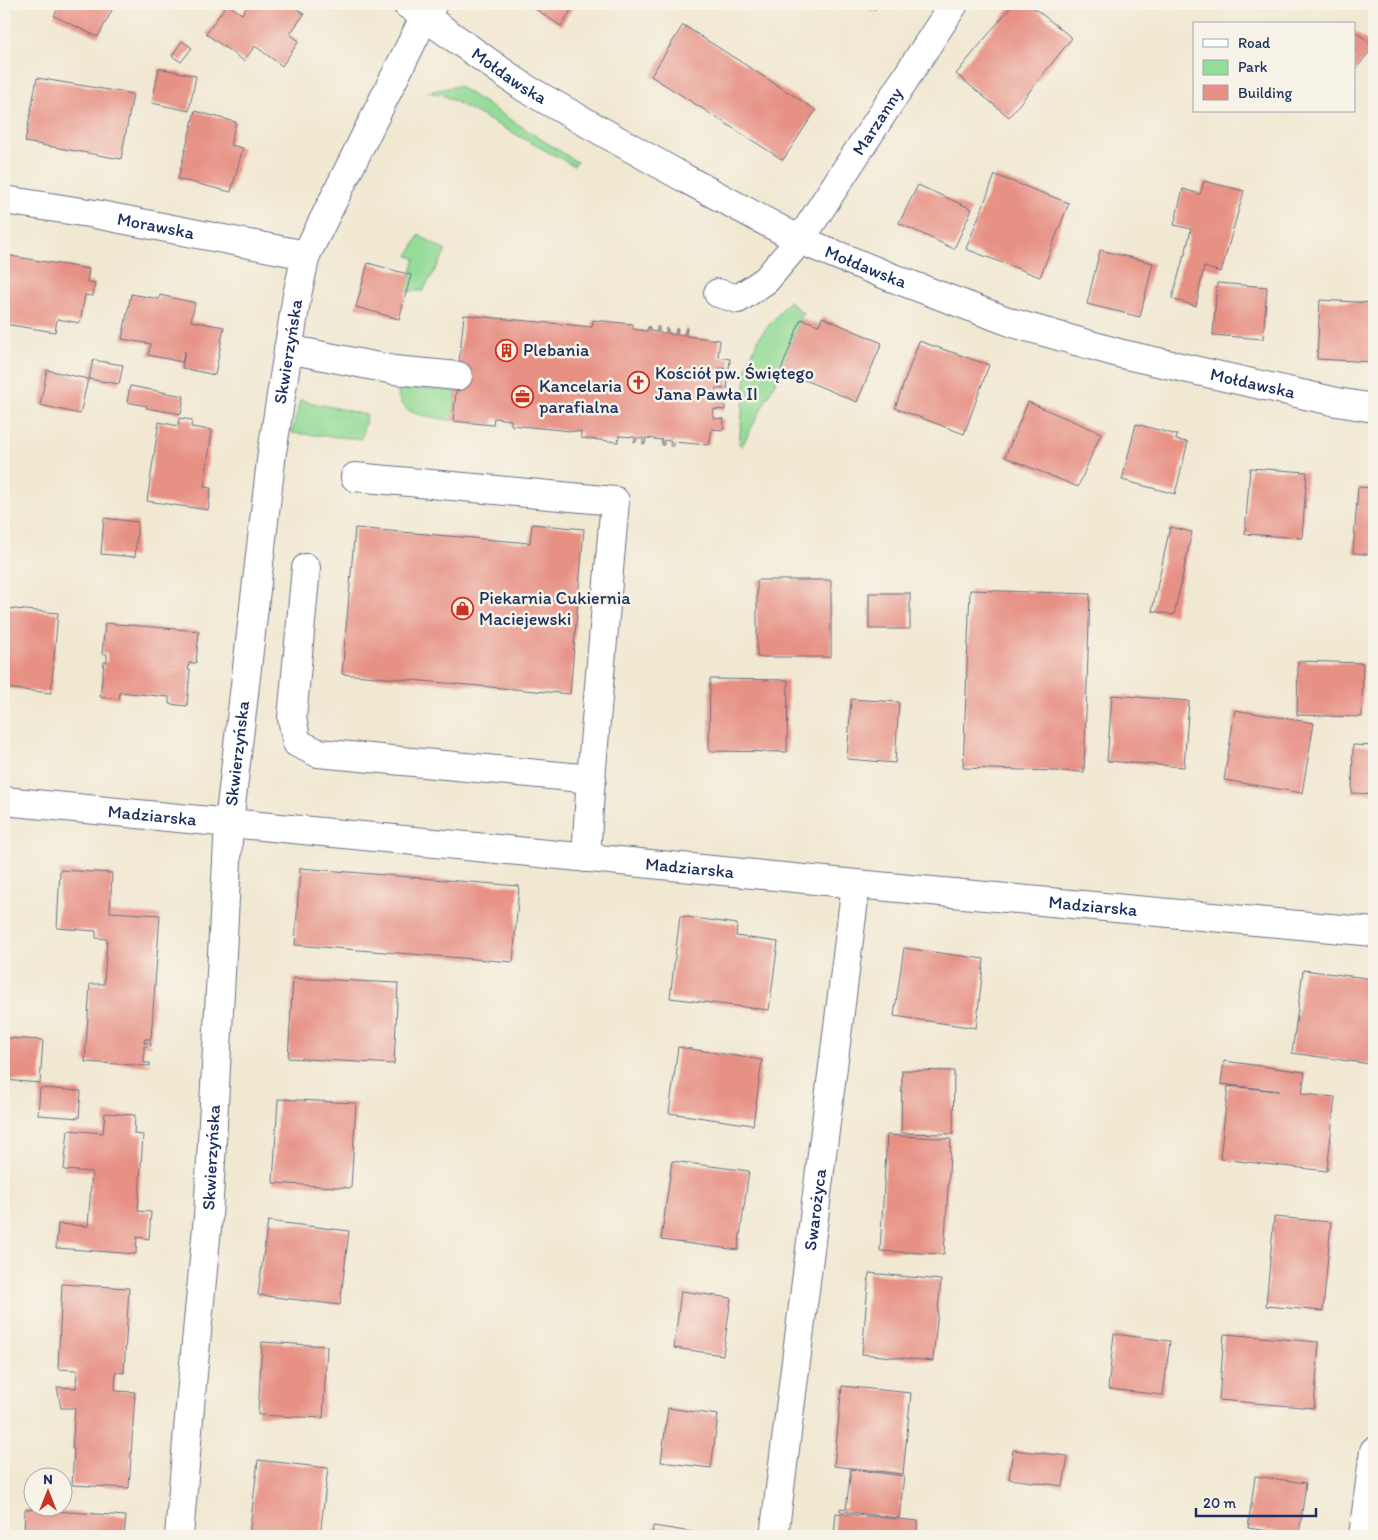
<svg xmlns="http://www.w3.org/2000/svg" width="1378" height="1540" font-family="Itim,sans-serif">
  <rect width="100%" height="100%" fill="#f7f3e8"/>
  <filter id="ink" filterUnits="userSpaceOnUse"><feTurbulence type="fractalNoise" baseFrequency=".02" numOctaves="2"/><feDisplacementMap in="SourceGraphic" scale="10" xChannelSelector="R" yChannelSelector="G"/><feConvolveMatrix kernelMatrix="1 2 1 2 8 2 1 2 1" color-interpolation-filters="sRGB"/></filter>
  <filter id="wash" filterUnits="userSpaceOnUse"><feTurbulence type="fractalNoise" baseFrequency=".0096" numOctaves="4" result="noise"/><feDisplacementMap in="SourceGraphic" scale="20" xChannelSelector="R" yChannelSelector="G"/><feGaussianBlur stdDeviation="1.12" result="paint"/><feColorMatrix in="noise" values="0 0 0 0 0 0 0 0 0 0 0 0 0 0 0 0 0 1.4 0 .05"/><feComposite in="paint" operator="in"/></filter>
  <g filter="url(#wash)">
    <rect width="100%" height="100%" fill="#f1e8d2"/>
    <!-- green -->
    <path fill="#94dc97" stroke="#58867a" d="M 458,86 L 577,162 L 574,166 L 443,95 L 428,92 Z
      M 419,235 L 446,251 L 423,291 L 406,291 L 415,258 L 408,256 Z
      M 789,301 L 803,313 L 781,371 L 742,446 L 739,444 L 747,365 L 760,336 Z
      M 399,386 L 456,391 L 453,421 C 431,415 392,418 399,386 Z
      M 300,400 L 367,415 L 361,439 L 292,433 Z"/>
    <g id="blocks">
      <!-- building -->
      <path fill="#e79084" d="M 60,4 L 115,4 L 98,37 L 54,16 Z
        M 227,4 L 242,14 L 249,4 L 291,4 L 304,14 L 290,34 L 299,41 L 282,66 L 255,46 L 244,61 L 206,34 Z
        M 528,4 L 575,4 L 561,26 Z
        M 864,4 L 879,4 L 873,11 Z
        M 1013,4 L 1029,4 L 1072,38 L 1009,117 L 956,74 Z
        M 683,25 L 816,110 L 783,160 L 651,76 Z
        M 1354,31 L 1374,46 L 1354,71 Z
        M 182,41 L 192,48 L 181,62 L 172,56 Z
        M 159,68 L 196,76 L 189,111 L 152,103 Z
        M 37,78 L 133,94 L 121,159 L 25,142 Z
        M 195,111 L 236,122 L 230,145 L 243,148 L 231,192 L 178,179 Z
        M 995,175 L 1069,203 L 1040,277 L 966,249 Z
        M 1204,181 L 1244,191 L 1221,272 L 1204,267 L 1196,306 L 1172,299 L 1184,255 L 1185,255 L 1191,229 L 1174,225 L 1183,189 L 1200,194 Z
        M 918,185 L 972,209 L 954,249 L 899,223 Z
        M 1100,250 L 1153,263 L 1140,317 L 1087,304 Z
        M 4,255 L 89,269 L 87,282 L 95,283 L 93,296 L 85,295 L 80,323 L 57,319 L 55,332 L 4,324 Z
        M 368,263 L 411,275 L 399,319 L 356,307 Z
        M 1217,283 L 1267,287 L 1263,339 L 1213,335 Z
        M 131,294 L 159,299 L 160,295 L 195,303 L 191,321 L 224,327 L 215,375 L 182,368 L 185,351 L 182,362 L 148,355 L 151,344 L 122,339 Z
        M 1320,300 L 1374,303 L 1373,362 L 1317,359 Z
        M 464,315 L 592,327 L 593,320 L 633,324 L 633,329 L 647,331 L 648,327 L 650,327 L 650,331 L 657,332 L 657,327 L 659,327 L 659,333 L 666,333 L 666,328 L 668,329 L 668,333 L 675,335 L 676,329 L 678,329 L 677,335 L 684,335 L 686,328 L 687,328 L 686,336 L 720,340 L 718,357 L 730,359 L 729,369 L 718,368 L 717,378 L 728,379 L 727,389 L 716,388 L 714,398 L 725,400 L 725,410 L 714,409 L 713,418 L 724,419 L 723,430 L 712,429 L 709,445 L 673,442 L 673,446 L 670,446 L 671,441 L 664,440 L 664,445 L 662,445 L 662,440 L 646,438 L 645,444 L 643,444 L 643,438 L 637,438 L 636,442 L 634,442 L 635,437 L 619,436 L 618,442 L 581,438 L 581,432 L 511,425 L 511,420 L 494,418 L 493,425 L 453,421 Z
        M 822,317 L 882,343 L 857,402 L 781,370 L 801,319 L 819,325 Z
        M 919,341 L 989,365 L 964,434 L 895,408 Z
        M 93,360 L 123,365 L 119,384 L 89,379 Z
        M 47,370 L 88,379 L 80,414 L 40,405 Z
        M 130,386 L 184,396 L 181,414 L 146,408 L 147,406 L 127,402 Z
        M 1028,402 L 1101,433 L 1078,487 L 1005,457 Z
        M 179,418 L 192,420 L 191,427 L 212,430 L 204,487 L 211,488 L 208,510 L 147,501 L 159,422 L 178,426 Z
        M 1136,424 L 1177,435 L 1176,440 L 1188,442 L 1175,494 L 1122,480 Z
        M 1250,468 L 1307,472 L 1302,538 L 1245,534 Z
        M 1358,487 L 1374,488 L 1374,555 L 1353,553 Z
        M 104,518 L 138,522 L 135,557 L 101,554 Z
        M 532,524 L 584,529 L 570,694 L 342,674 L 355,528 L 530,543 Z
        M 1170,527 L 1192,532 L 1174,615 L 1152,611 Z
        M 757,580 L 831,580 L 831,657 L 757,657 Z
        M 970,590 L 1090,594 L 1084,772 L 963,768 Z
        M 869,593 L 910,593 L 910,629 L 869,629 Z
        M 4,608 L 58,613 L 51,693 L 4,688 Z
        M 105,623 L 199,631 L 196,663 L 189,663 L 188,670 L 190,670 L 187,706 L 169,704 L 169,697 L 120,692 L 119,699 L 100,697 L 104,662 L 107,662 L 107,654 L 102,654 Z
        M 1298,661 L 1363,663 L 1362,717 L 1297,715 Z
        M 710,679 L 788,680 L 787,752 L 709,751 Z
        M 1112,695 L 1189,701 L 1184,767 L 1107,761 Z
        M 851,699 L 899,702 L 895,763 L 847,759 Z
        M 1235,710 L 1314,723 L 1302,793 L 1224,780 Z
        M 1353,745 L 1374,746 L 1374,794 L 1352,793 Z
        M 300,868 L 519,886 L 513,962 L 295,945 Z
        M 60,870 L 112,873 L 110,912 L 160,915 L 151,1039 L 145,1039 L 144,1043 L 151,1043 L 151,1046 L 144,1046 L 144,1063 L 150,1063 L 150,1066 L 85,1062 L 90,984 L 104,984 L 107,939 L 96,938 L 96,931 L 57,928 Z
        M 680,916 L 737,924 L 736,936 L 778,942 L 769,1010 L 670,998 Z
        M 904,948 L 984,959 L 976,1028 L 894,1016 Z
        M 1303,970 L 1374,979 L 1374,1030 L 1370,1064 L 1292,1053 Z
        M 293,978 L 398,983 L 394,1064 L 288,1058 Z
        M 6,1038 L 43,1040 L 40,1083 L 4,1080 Z
        M 678,1047 L 762,1060 L 753,1125 L 669,1113 Z
        M 1224,1061 L 1305,1072 L 1302,1094 L 1335,1097 L 1327,1171 L 1220,1159 L 1228,1086 L 1279,1091 L 1221,1084 Z
        M 902,1070 L 954,1071 L 953,1134 L 901,1133 Z
        M 40,1088 L 81,1091 L 79,1118 L 38,1115 Z
        M 278,1099 L 356,1103 L 351,1188 L 273,1183 Z
        M 105,1113 L 135,1115 L 134,1134 L 143,1135 L 138,1211 L 151,1212 L 149,1239 L 137,1237 L 136,1254 L 56,1248 L 58,1224 L 88,1226 L 92,1172 L 64,1170 L 68,1130 L 103,1133 Z
        M 887,1135 L 951,1139 L 944,1254 L 880,1251 Z
        M 672,1161 L 749,1171 L 738,1250 L 661,1240 Z
        M 1274,1217 L 1331,1222 L 1323,1311 L 1266,1306 Z
        M 268,1221 L 349,1231 L 340,1305 L 258,1295 Z
        M 869,1273 L 941,1280 L 933,1361 L 862,1354 Z
        M 62,1284 L 129,1288 L 124,1373 L 116,1372 L 115,1391 L 135,1392 L 129,1488 L 72,1485 L 74,1449 L 72,1449 L 75,1408 L 61,1408 L 57,1387 L 76,1388 L 77,1370 L 58,1369 Z
        M 681,1291 L 731,1298 L 723,1355 L 674,1348 Z
        M 1114,1334 L 1170,1341 L 1163,1395 L 1108,1389 Z
        M 1224,1334 L 1319,1342 L 1314,1408 L 1219,1400 Z
        M 262,1342 L 327,1346 L 323,1418 L 258,1415 Z
        M 842,1386 L 911,1393 L 903,1474 L 834,1466 Z
        M 668,1408 L 718,1415 L 711,1468 L 661,1462 Z
        M 1013,1450 L 1068,1456 L 1063,1486 L 1009,1479 Z
        M 258,1460 L 328,1468 L 320,1536 L 249,1536 Z
        M 851,1469 L 904,1476 L 899,1518 L 840,1511 L 840,1508 L 846,1509 Z
        M 1255,1476 L 1306,1483 L 1299,1535 L 1248,1528 Z
        M 25,1509 L 126,1516 L 124,1536 L 24,1536 Z
        M 836,1513 L 918,1521 L 916,1536 L 834,1536 Z
        M 653,1526 L 705,1534 L 704,1536 L 652,1536 Z"/>
    </g>
  </g>
  <g filter="url(#ink)">
    <use href="#blocks" fill-opacity="0" stroke="#667087" stroke-width="1"/>
    <g fill="none" stroke-linecap="round" stroke-linejoin="round">
      <defs>
        <g id="minor">
          <path id="s1" d="M 407,4 L 525,88 L 686,179 L 800,240 L 893,278 L 1013,323 L 1122,354 L 1337,402 L 1374,408"/>
          <path id="s2" d="M 4,200 L 95,214 L 306,255"/>
          <path id="s3" d="M 718,293 L 738,299 L 766,280 L 800,240 L 954,4"/>
          <path d="M 288,349 L 394,370 L 458,376"/>
          <path d="M 355,477 L 615,501 L 590,790 L 586,858"/>
          <path d="M 306,568 L 292,718 L 297,743 L 318,753 L 592,779"/>
          <path id="s4" d="M 4,801 L 856,884 L 1374,932"/>
          <path id="s5" d="M 179,1536 L 191,1395 L 208,1217 L 229,823 L 272,452 L 297,295 L 306,255 L 425,16 L 433,4"/>
          <path id="s6" d="M 774,1536 L 856,884"/>
          <path d="M 1363,1536 L 1374,1451"/>
        </g>
      </defs>
      <!-- minor casing -->
      <use href="#minor" stroke="#667087" stroke-width="30"/>
      <!-- minor -->
      <use href="#minor" stroke="#fff" stroke-width="28"/>
    </g>
  </g>
  <!-- icons -->
  <defs>
    <symbol id="building-ring" viewBox="-11 -11 22 22"><circle r="9.5" fill="#f7f3e8" stroke="#c8321e" stroke-width="1.5"/><path d="M-4-6H4V6H1V3H-1V6H-4ZM-2.5-4.3h1.7v1.8h-1.7ZM.8-4.3h1.7v1.8H.8ZM-2.5-1h1.7V.8h-1.7ZM.8-1h1.7V.8H.8Z" fill="#c8321e"/></symbol>
    <symbol id="church-ring" viewBox="-11 -11 22 22"><circle r="9.5" fill="#f7f3e8" stroke="#c8321e" stroke-width="1.5"/><path d="M-1.2-6h2.4v3.5h3.3v2.4h-3.3V6h-2.4V-.1h-3.3v-2.4h3.3Z" fill="#c8321e"/></symbol>
    <symbol id="office-ring" viewBox="-11 -11 22 22"><circle r="9.5" fill="#f7f3e8" stroke="#c8321e" stroke-width="1.5"/><path d="M-6-3h4V-5.5h4V-3h4V5H-6ZM-1-4.5V-3h2v-1.5ZM-6 0V1H6V0Z" fill="#c8321e"/></symbol>
    <symbol id="shop-ring" viewBox="-11 -11 22 22"><circle r="9.5" fill="#f7f3e8" stroke="#c8321e" stroke-width="1.5"/><path d="M-5-2.5h2.3a2.7 3.5 0 0 1 5.4 0H5L5.5 6h-11ZM-1.5-2.5h3a1.5 2.3 0 0 0-3 0Z" fill="#c8321e"/></symbol>
  </defs>
  <g fill-rule="evenodd">
    <use href="#building-ring" x="494" y="338" width="25" height="25"/>
    <use href="#church-ring" x="626" y="370" width="25" height="25"/>
    <use href="#office-ring" x="510" y="384" width="25" height="25"/>
    <use href="#shop-ring" x="450" y="596" width="25" height="25"/>
  </g>
  <g text-anchor="middle" stroke-width="5" stroke-linejoin="round" paint-order="stroke">
    <!-- street labels -->
    <g font-size="18" fill="#1b2f5e" stroke="#f7f3e8">
      <text dy="6" stroke="none"><textPath href="#s1" startOffset="125">Mołdawska</textPath></text>
      <text dy="6" stroke="none"><textPath href="#s3" startOffset="249">Marzanny</textPath></text>
      <text dy="6" stroke="none"><textPath href="#s2" startOffset="154">Morawska</textPath></text>
      <text dy="6" stroke="none"><textPath href="#s1" startOffset="530">Mołdawska</textPath></text>
      <text dy="6" stroke="none"><textPath href="#s5" startOffset="1190">Skwierzyńska</textPath></text>
      <text dy="6" stroke="none"><textPath href="#s1" startOffset="935">Mołdawska</textPath></text>
      <text dy="6" stroke="none"><textPath href="#s5" startOffset="785">Skwierzyńska</textPath></text>
      <text dy="6" stroke="none"><textPath href="#s4" startOffset="149">Madziarska</textPath></text>
      <text dy="6" stroke="none"><textPath href="#s4" startOffset="689">Madziarska</textPath></text>
      <text dy="6" stroke="none"><textPath href="#s4" startOffset="1094">Madziarska</textPath></text>
      <text dy="6" stroke="none"><textPath href="#s5" startOffset="380">Skwierzyńska</textPath></text>
      <text dy="6" stroke="none"><textPath href="#s6" startOffset="329">Swarożyca</textPath></text>
    </g>
    <!-- poi labels -->
    <g font-size="18" fill="#1b2f5e" stroke="#f7f3e8" text-anchor="start">
      <text x="523" y="356">Plebania</text>
      <text x="655" y="379">Kościół pw. Świętego<tspan x="655" dy="21">Jana Pawła II</tspan></text>
      <text x="539" y="392">Kancelaria<tspan x="539" dy="21">parafialna</tspan></text>
      <text x="479" y="604">Piekarnia Cukiernia<tspan x="479" dy="21">Maciejewski</tspan></text>
    </g>
  </g>
  <!-- margin -->
  <rect width="1378" height="1540" fill="none" stroke="#f7f3e8" stroke-width="20"/>
  <!-- legend -->
  <rect x="1193" y="22" width="162" height="90" fill="#f7f3e8" stroke="#9fa5b1"/>
  <rect x="1203" y="39" width="25" height="8" fill="#ffffff" stroke="#9fa5b1"/>
  <text x="1238" y="48" font-size="15" fill="#1b2f5e">Road</text>
  <rect x="1203" y="60" width="25" height="15" fill="#94dc97" stroke="#9fa5b1"/>
  <text x="1238" y="72" font-size="15" fill="#1b2f5e">Park</text>
  <rect x="1203" y="85" width="25" height="15" fill="#e79084" stroke="#9fa5b1"/>
  <text x="1238" y="98" font-size="15" fill="#1b2f5e">Building</text>
  <!-- north arrow -->
  <g transform="translate(48 1492)"><circle r="24" fill="#f7f3e8" stroke="#9fa5b1"/>
  <path d="M0-4L9 19L0 12L-9 19Z" fill="#c8321e"/>
  <text y="-8" font-size="14" font-weight="bold" text-anchor="middle" fill="#1b2f5e">N</text>
  </g>
  <!-- scale -->
  <path d="M1196 1508v8h120v-8" fill="none" stroke="#1b2f5e" stroke-width="2.5"/>
  <text x="1203" y="1508" font-size="15" fill="#1b2f5e" stroke="#f7f3e8" stroke-width="4" paint-order="stroke">20 m</text>
</svg>
